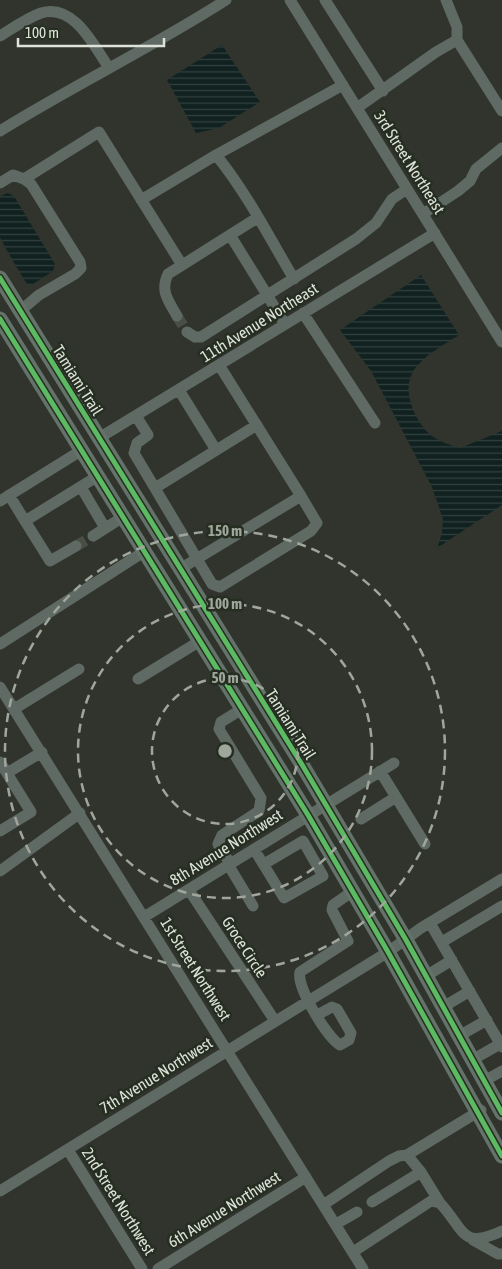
<svg xmlns="http://www.w3.org/2000/svg" width="502" height="1269" font-family="'Asap Condensed',sans-serif">
  <defs>
    <pattern id="water-rules" width="6" height="5" patternUnits="userSpaceOnUse" patternTransform="scale(1.25)"><rect width="6" height="5" fill="#10211f"/><path d="M0 2.5h6" fill="none" stroke="#32413f"/></pattern>
  </defs>
  <rect width="100%" height="100%" fill="#30342d"/>
  <!-- water -->
  <path fill="url(#water-rules)" d="M 222,45 L 260,102 L 219,128 L 196,133 L 167,80 Z
    M 8,193 L 14,196 L 55,264 L 53,271 L 33,284 L 28,285 C 25,282 1,241 0,237 C 0,225 0,208 0,196 Z
    M 421,275 L 459,335 C 444,345 420,357 412,374 C 402,392 416,424 432,436 C 440,442 451,445 460,448 L 502,431 L 502,505 L 437,548 L 442,533 L 443,519 L 432,487 L 371,371 L 340,330 Z"/>
  <g fill="none" stroke-linecap="round" stroke-linejoin="round">
    <!-- minor-tunnel -->
    <path stroke="#4a4e47" stroke-width="11" stroke-dasharray="11 5.5" stroke-linecap="butt" d="M 177,316 L 187,332
      M 76,546 L 93,536"/>
    <!-- minor -->
    <path stroke="#5e6a63" stroke-width="11" d="M 290,0 L 502,342
      M 325,0 L 383,91
      M 446,0 L 457,27 L 457,40 L 502,111
      M 0,36 C 13,28 27,18 41,13 C 74,3 94,46 109,68
      M 357,108 L 436,52 L 457,40
      M 0,131 C 74,85 153,47 226,0
      M 216,155 C 247,193 269,237 294,279
      M 0,183 L 13,175 L 24,179 L 99,132 L 182,265
      M 141,200 L 216,155 L 343,85
      M 423,214 L 458,191 L 470,181 L 476,169 L 502,148
      M 230,235 L 257,218
      M 20,311 L 39,295 L 75,274 L 81,268 L 80,262 L 31,184 L 24,179
      M 303,313 L 375,423
      M 177,316 C 168,300 160,291 168,274 L 230,235 L 285,324
      M 187,332 L 195,337 L 201,337 L 356,239 L 376,223 L 392,199 L 407,189
      M 179,390 L 216,450
      M 136,416 L 148,435 L 137,443 L 134,453 L 212,584 L 220,587 L 311,531 L 317,523 L 301,496
      M 99,438 L 435,233
      M 81,487 L 105,528
      M 155,488 L 257,425
      M 9,495 L 25,521
      M 0,501 L 82,450
      M 93,536 L 123,517
      M 76,546 L 50,561 L 25,521 L 98,476
      M 180,569 L 301,496 L 219,365
      M 0,644 L 145,551
      M 138,679 L 200,641
      M 0,687 L 363,1269
      M 14,709 L 79,669
      M 0,762 L 31,812 L 0,831
      M 380,771 L 425,844
      M 7,773 L 42,752
      M 361,819 L 396,797
      M 254,849 L 284,898 L 323,876 L 303,841 L 264,864
      M 231,865 L 218,844 L 222,835 L 259,811 L 261,798 L 219,729 L 221,722 L 242,709
      M 229,866 L 253,906
      M 0,871 L 80,813
      M 189,890 L 275,1021
      M 144,917 L 394,763
      M 430,923 L 502,1047
      M 442,942 L 502,906
      M 426,976 L 452,960
      M 443,1007 L 470,991
      M 317,1015 L 332,1007 L 337,1009 L 351,1033 L 349,1040 L 340,1045 C 327,1037 296,987 300,972 L 348,941 L 332,910 L 333,905 L 353,891
      M 459,1036 L 487,1020
      M 472,1060 L 500,1044
      M 484,1081 L 502,1071
      M 68,1150 L 142,1269
      M 407,1155 L 481,1110
      M 0,1191 L 388,952 L 421,928 L 502,879
      M 372,1202 L 421,1172
      M 323,1205 L 389,1161 L 399,1156 L 407,1155 L 421,1172 L 440,1203
      M 336,1224 L 357,1212
      M 473,1240 L 498,1254 L 502,1254
      M 353,1252 L 431,1201 L 440,1203 C 465,1230 461,1250 502,1231
      M 158,1269 L 306,1177"/>
    <!-- major -->
    <path stroke="#647369" stroke-width="15" d="M 0,278 L 301,763 L 406,940 L 502,1113
      M 0,319 L 308,815 L 388,952 L 502,1156"/>
    <defs>
      <path id="cycleway" d="M 0,278 L 301,763 L 406,940 L 502,1113
        M 0,319 L 308,815 L 388,952 L 502,1156"/>
    </defs>
    <!-- cycleway casing -->
    <use href="#cycleway" stroke="#262d21" stroke-width="8"/>
    <!-- cycleway -->
    <use href="#cycleway" stroke="#5cba63" stroke-width="5"/>
  </g>
  <!-- distance rings -->
  <g fill="none" stroke="#a1a69d" stroke-width="2.5" stroke-dasharray="9 6">
    <circle cx="225" cy="751" r="73"/>
    <circle cx="225" cy="751" r="147"/>
    <circle cx="225" cy="751" r="220"/>
  </g>
  <g text-anchor="middle" stroke-width="5" stroke-linejoin="round" paint-order="stroke">
    <!-- street labels -->
    <g font-size="16" fill="#dee3da" stroke="#262d21">
      <text transform="translate(410 162) rotate(58)" y="6">3rd Street Northeast</text>
      <text transform="translate(259 322) rotate(-32)" y="6">11th Avenue Northeast</text>
      <text transform="translate(78 380) rotate(58)" y="6">Tamiami Trail</text>
      <text transform="translate(291 724) rotate(58)" y="6">Tamiami Trail</text>
      <text transform="translate(226 847) rotate(-32)" y="6">8th Avenue Northwest</text>
      <text transform="translate(245 947) rotate(57)" y="6">Groce Circle</text>
      <text transform="translate(196 969) rotate(58)" y="6">1st Street Northwest</text>
      <text transform="translate(156 1075) rotate(-32)" y="6">7th Avenue Northwest</text>
      <text transform="translate(119 1201) rotate(58)" y="6">2nd Street Northwest</text>
      <text transform="translate(224 1209) rotate(-32)" y="6">6th Avenue Northwest</text>
    </g>
  </g>
  <circle cx="225" cy="751" r="8" fill="#a1a69d" stroke="#262d21" stroke-width="2.5"/>
  <g font-size="15" text-anchor="middle" font-weight="bold" fill="#a1a69d" stroke="#262d21" stroke-width="5" stroke-linejoin="round" paint-order="stroke">
    <text x="225" y="536">150 m</text>
    <text x="225" y="609">100 m</text>
    <text x="225" y="683">50 m</text>
  </g>
  <!-- scale -->
  <path d="M18 38v8h146v-8" fill="none" stroke="#dee3da" stroke-width="2.5"/>
  <text x="25" y="38" font-size="15" fill="#dee3da" stroke="#262d21" stroke-width="4" paint-order="stroke">100 m</text>
</svg>
